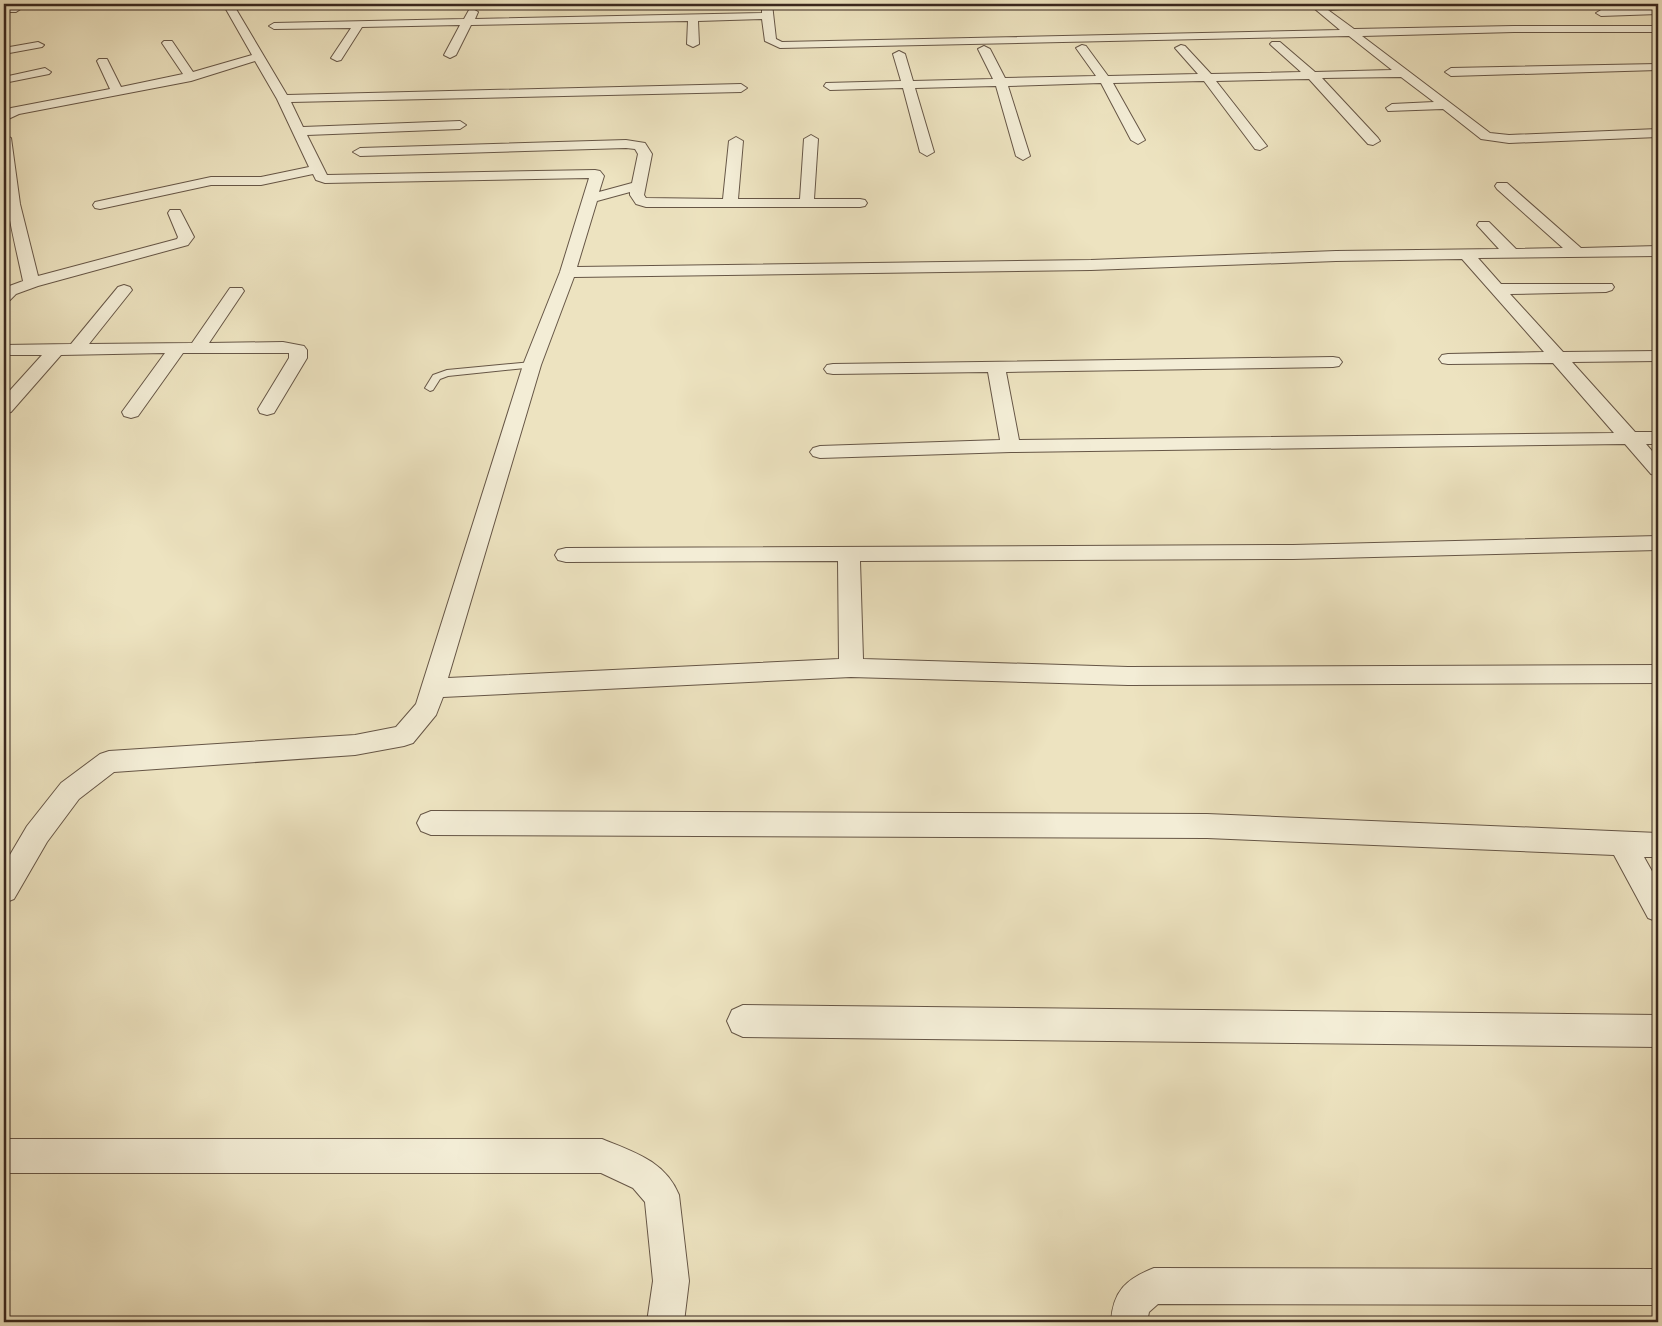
<svg xmlns="http://www.w3.org/2000/svg" width="1662" height="1326" font-family="'IM FELL French Canon',serif">
  <rect width="100%" height="100%" fill="#ede3c0"/>
  <filter id="stains"><feTurbulence type="fractalNoise" baseFrequency=".004" numOctaves="4"/><feColorMatrix values="0 0 0 0 .2 0 0 0 0 .09 0 0 0 0 .02 0 0 0 .5 -.17"/></filter>
  <radialGradient id="worn" r=".72"><stop offset=".6" stop-color="#630" stop-opacity="0"/><stop offset="1" stop-color="#630" stop-opacity=".3"/></radialGradient>
  <g fill="none" stroke-linecap="round" stroke-linejoin="round">
    <defs>
      <path id="service" d="M 532,362 L 537,365 L 535,367 L 448,376 L 440,379 L 433,390 L 430,391 L 425,388 L 433,375 L 447,370 Z"/>
      <path id="minor" d="M 16,4 L 28,4 L 16,12 L 8,12 L 7,10 Z
        M 223,4 L 233,4 L 287,95 L 741,84 L 747,88 L 741,92 L 291,102 L 303,127 L 460,121 L 466,125 L 460,129 L 307,135 L 327,175 L 595,170 L 600,171 L 604,176 L 599,192 L 632,183 L 638,154 L 635,149 L 626,148 L 360,156 L 353,152 L 360,148 L 626,140 L 645,143 L 652,154 L 644,195 L 646,198 L 723,199 L 729,141 L 736,137 L 743,141 L 738,199 L 800,199 L 804,139 L 811,135 L 818,139 L 814,199 L 860,199 L 865,200 L 867,203 L 865,206 L 860,207 L 646,207 L 636,204 L 630,195 L 630,192 L 597,201 L 577,267 L 1091,260 L 1336,251 L 1499,249 L 1477,225 L 1479,222 L 1489,222 L 1516,249 L 1563,248 L 1497,189 L 1495,186 L 1497,183 L 1507,183 L 1581,248 L 1658,246 L 1658,256 L 1478,258 L 1501,284 L 1612,284 L 1614,287 L 1612,290 L 1606,292 L 1510,294 L 1563,352 L 1658,351 L 1658,361 L 1572,362 L 1635,432 L 1658,432 L 1658,444 L 1646,444 L 1658,458 L 1658,476 L 1651,474 L 1625,444 L 1011,452 L 820,458 L 813,456 L 810,452 L 813,448 L 820,446 L 1000,440 L 988,372 L 833,374 L 827,373 L 824,369 L 827,365 L 833,364 L 1333,357 L 1339,358 L 1342,362 L 1339,366 L 1333,367 L 1006,372 L 1019,440 L 1614,433 L 1553,363 L 1448,364 L 1442,363 L 1439,359 L 1442,355 L 1448,354 L 1544,352 L 1462,259 L 1336,261 L 1091,270 L 574,277 L 541,365 L 448,678 L 839,659 L 838,561 L 566,562 L 558,560 L 555,555 L 558,550 L 566,548 L 1293,545 L 1658,536 L 1658,550 L 1293,559 L 860,561 L 863,659 L 1128,667 L 1658,665 L 1658,683 L 1128,685 L 851,677 L 443,697 L 436,715 L 413,743 L 404,746 L 355,755 L 114,772 L 79,799 L 47,842 L 14,899 L 4,903 L 4,865 L 27,826 L 61,783 L 100,754 L 109,751 L 355,735 L 396,727 L 416,704 L 523,365 L 560,272 L 589,178 L 325,183 L 316,180 L 313,174 L 261,185 L 211,185 L 100,209 L 95,208 L 93,205 L 95,202 L 211,177 L 261,177 L 309,167 L 277,99 L 255,61 L 191,81 L 19,114 L 4,121 L 4,112 L 11,108 L 110,89 L 97,61 L 99,59 L 107,59 L 121,87 L 183,74 L 162,43 L 164,41 L 172,41 L 193,72 L 252,55 Z
        M 306,4 L 483,4 L 478,7 L 302,9 L 301,7 L 302,5 Z
        M 762,4 L 772,4 L 776,39 L 782,42 L 1340,30 L 1309,4 L 1381,4 L 1376,7 L 1328,10 L 1354,29 L 1514,26 L 1658,26 L 1658,32 L 1514,32 L 1362,36 L 1490,133 L 1509,135 L 1658,129 L 1658,137 L 1509,143 L 1481,139 L 1443,109 L 1388,111 L 1386,108 L 1392,104 L 1434,102 L 1401,77 L 1322,78 L 1378,138 L 1380,141 L 1373,145 L 1368,144 L 1309,79 L 1216,81 L 1267,146 L 1260,150 L 1255,149 L 1204,81 L 1113,83 L 1145,140 L 1138,144 L 1131,140 L 1101,83 L 1008,86 L 1030,156 L 1023,160 L 1016,156 L 996,86 L 915,88 L 934,152 L 927,156 L 920,152 L 903,88 L 830,90 L 824,86 L 826,83 L 901,81 L 893,54 L 899,51 L 905,54 L 913,81 L 993,79 L 978,49 L 984,46 L 990,49 L 1005,78 L 1096,76 L 1076,48 L 1082,45 L 1086,46 L 1108,76 L 1198,74 L 1175,48 L 1181,45 L 1185,46 L 1211,74 L 1301,72 L 1272,46 L 1270,44 L 1272,42 L 1280,42 L 1315,72 L 1392,70 L 1349,36 L 780,48 L 765,41 L 762,19 L 698,21 L 699,44 L 693,47 L 687,44 L 688,21 L 471,25 L 456,55 L 450,58 L 444,55 L 460,25 L 362,27 L 341,60 L 337,61 L 331,58 L 351,28 L 274,29 L 269,26 L 274,23 L 464,19 L 469,10 L 473,9 L 478,12 L 475,19 L 762,13 Z
        M 1658,8 L 1658,14 L 1601,16 L 1596,13 L 1601,10 Z
        M 38,42 L 44,45 L 42,47 L 4,54 L 4,48 Z
        M 1658,64 L 1658,70 L 1451,76 L 1445,72 L 1451,68 Z
        M 45,68 L 51,72 L 49,74 L 4,83 L 4,77 Z
        M 4,134 L 11,138 L 20,204 L 38,276 L 177,239 L 178,237 L 168,213 L 170,210 L 180,210 L 194,237 L 188,245 L 38,286 L 16,294 L 10,300 L 4,302 L 4,288 L 23,281 C 12,229 0,188 4,134 Z
        M 124,285 L 130,287 L 132,290 L 89,344 L 192,343 L 230,288 L 242,288 L 244,291 L 209,343 L 283,342 L 304,346 L 307,350 L 307,358 L 274,413 L 267,415 L 260,413 L 258,409 L 289,358 L 289,353 L 183,353 L 138,416 L 131,418 L 124,416 L 122,412 L 165,353 L 61,355 L 11,412 L 4,414 L 4,397 L 42,355 L 4,355 L 4,345 L 71,344 L 118,287 Z
        M 431,811 L 1207,814 L 1658,833 L 1658,857 L 1644,857 L 1658,882 L 1658,922 L 1648,918 L 1614,855 L 1207,838 L 431,835 L 421,831 L 417,823 L 421,815 Z
        M 743,1005 L 1658,1015 L 1658,1047 L 743,1037 L 732,1032 L 727,1021 L 732,1010 Z
        M 4,1139 L 602,1139 C 634,1152 665,1161 679,1195 L 689,1281 L 684,1322 L 647,1322 L 653,1281 L 645,1202 L 633,1188 L 601,1173 L 4,1173 Z
        M 1154,1268 L 1658,1269 L 1658,1305 L 1158,1304 L 1149,1312 L 1147,1322 L 1111,1322 C 1113,1291 1126,1279 1154,1268 Z"/>
    </defs>
    <!-- service casing -->
    <use href="#service" stroke="#665646" stroke-width="2"/>
    <!-- minor casing -->
    <use href="#minor" stroke="#665646" stroke-width="2"/>
    <!-- path -->
    <path stroke="#39271e" stroke-width="1" stroke-dasharray="2 1" stroke-linecap="butt" d="M 44,7 L 166,4"/>
    <!-- service -->
    <use href="#service" fill="#f3edd6" fill-rule="evenodd"/>
    <!-- minor -->
    <use href="#minor" fill="#f3edd6" fill-rule="evenodd"/>
  </g>
  <!-- margin -->
  <rect width="1662" height="1326" fill="none" stroke="#ede3c0" stroke-width="20"/>
  <rect x="5" y="5" width="1652" height="1316" fill="none" stroke="#39271e" stroke-width="2.5"/>
  <rect x="10" y="10" width="1642" height="1306" fill="none" stroke="#39271e"/>
  <rect width="100%" height="100%" filter="url(#stains)"/>
  <rect width="100%" height="100%" fill="url(#worn)"/>
</svg>
